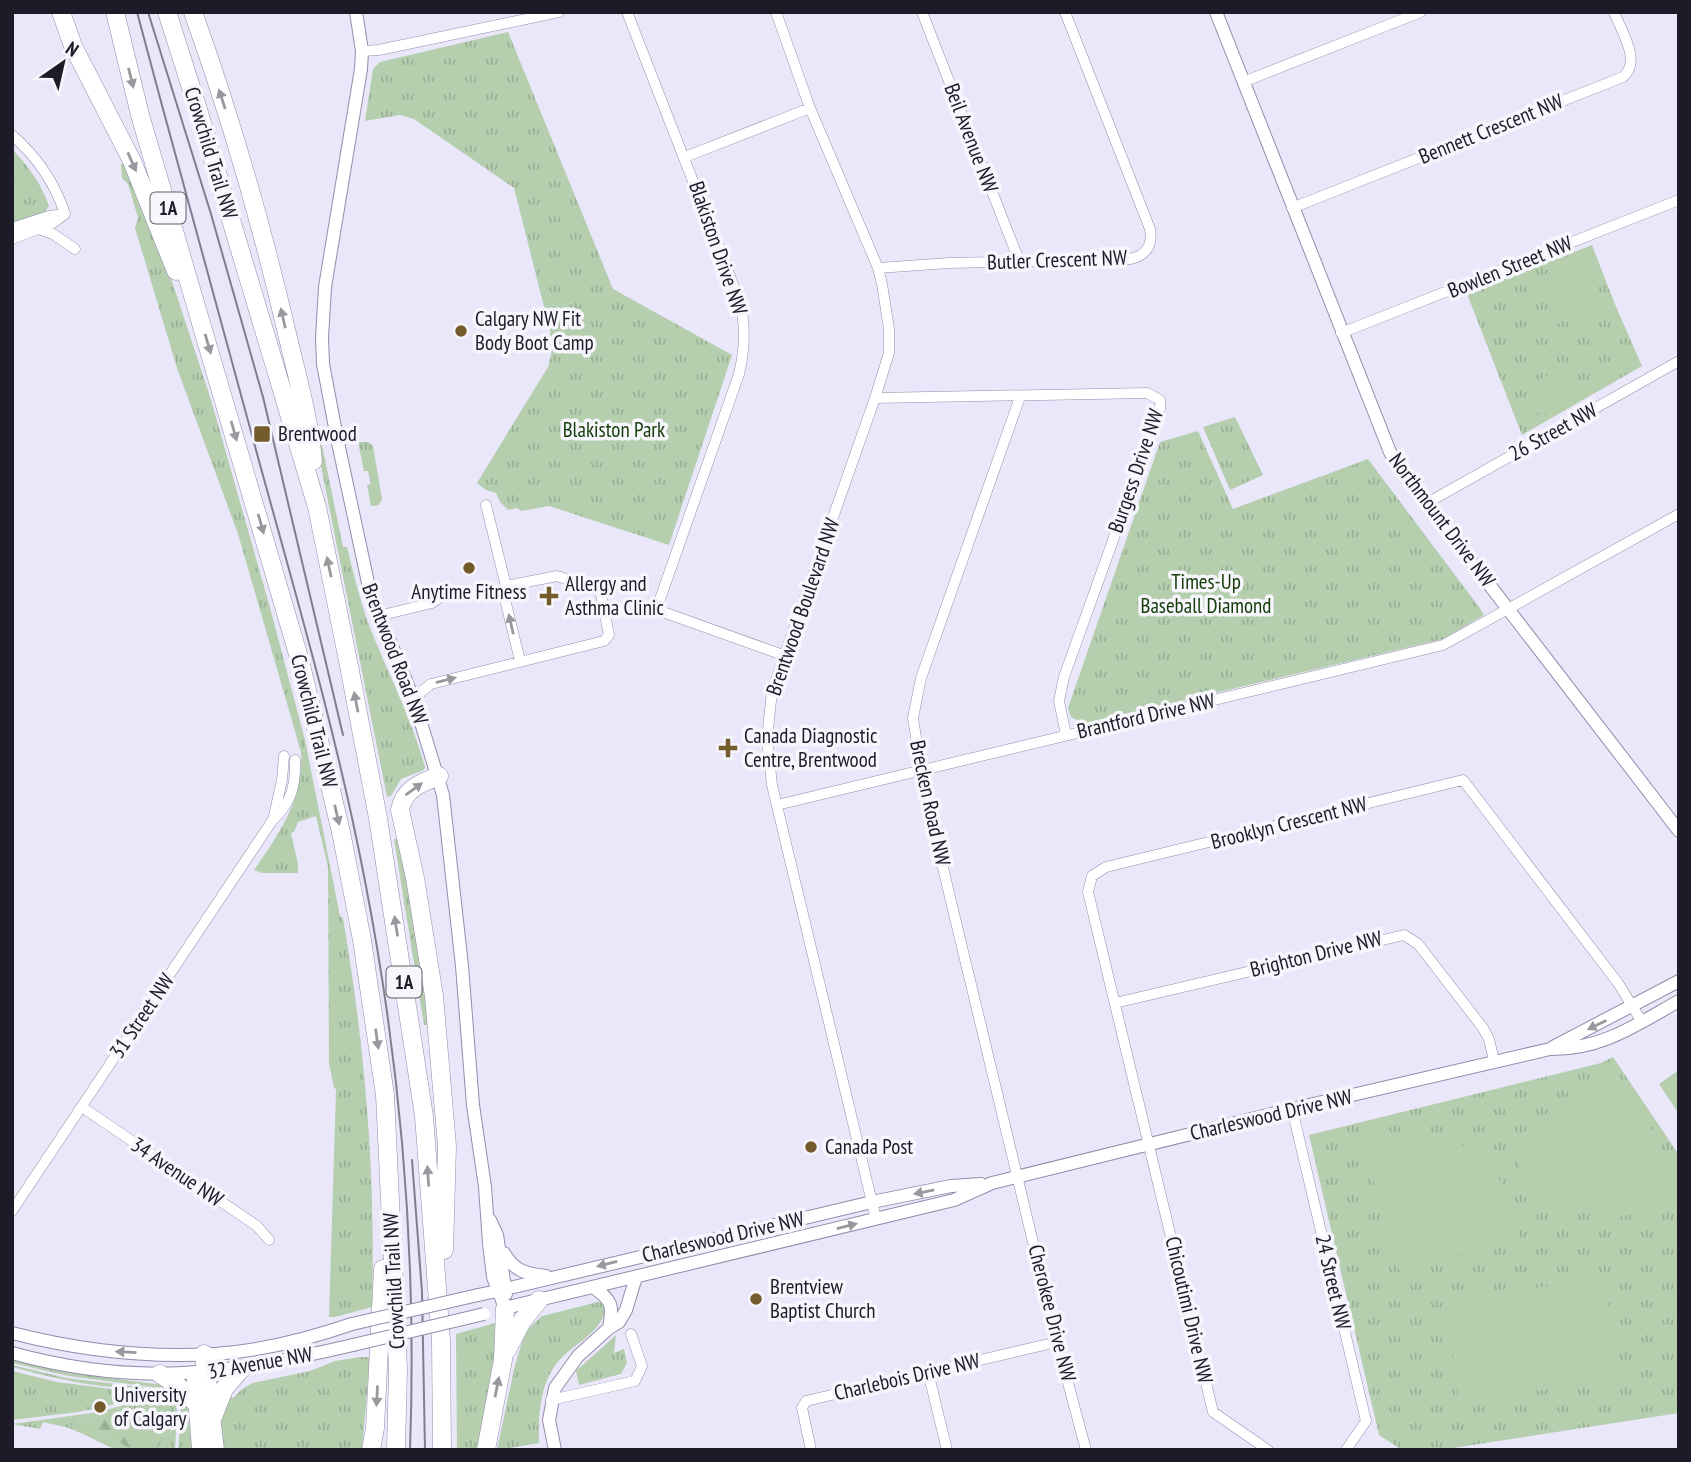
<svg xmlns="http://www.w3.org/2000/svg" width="1691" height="1462" font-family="'PT Sans Narrow',sans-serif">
  <defs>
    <pattern id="grass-tufts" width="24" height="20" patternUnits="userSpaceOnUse" patternTransform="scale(1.75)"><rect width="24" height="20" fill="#b4ceae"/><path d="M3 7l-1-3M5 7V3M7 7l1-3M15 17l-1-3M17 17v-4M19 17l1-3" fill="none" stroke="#9ab096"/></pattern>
    <pattern id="forest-firs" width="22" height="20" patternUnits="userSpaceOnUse" patternTransform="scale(1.75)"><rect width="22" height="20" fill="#b4ceae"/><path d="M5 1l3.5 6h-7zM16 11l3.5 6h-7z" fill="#9ab096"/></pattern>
  </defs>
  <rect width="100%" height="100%" fill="#eae7fb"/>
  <!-- grass -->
  <path fill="url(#grass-tufts)" d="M 508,32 L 613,289 L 732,355 L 669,545 L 549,506 L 521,511 L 517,508 L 508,510 L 500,502 L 496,493 L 486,490 L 477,483 L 548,367 L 552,351 L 550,330 L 514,188 L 414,119 L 400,115 L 365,121 L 373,69 L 380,62 Z
    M 12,149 C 29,167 41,183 49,206 L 45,212 L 12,223 Z
    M 121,164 L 125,164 L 173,284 L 211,400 L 269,604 L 305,740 L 340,916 L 343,918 C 365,1047 376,1176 372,1307 L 335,1317 L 329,1317 L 336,1089 L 334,1088 L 329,1063 L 328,867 L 316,816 L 298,822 L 294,832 L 291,833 L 298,864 L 298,873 L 262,873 L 254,870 C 279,834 304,799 301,752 L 238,534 L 177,368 L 135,228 L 138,218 L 128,184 L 122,178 Z
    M 1592,245 L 1614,302 L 1642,366 L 1522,435 L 1467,294 Z
    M 1235,417 L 1263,475 L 1230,490 L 1203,427 Z
    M 1198,431 L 1233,509 L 1368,459 L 1479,607 L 1484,615 L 1443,639 L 1085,724 L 1071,717 L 1068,708 L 1160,442 Z
    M 358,442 L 368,442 L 373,446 L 382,499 L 379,505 L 371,506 L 367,485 L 371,484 L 368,471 L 364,471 Z
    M 322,445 L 343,547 L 347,547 C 353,572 359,596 367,620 C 386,670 411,716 425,767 L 424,770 L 401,779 L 391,796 L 387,797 L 317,446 Z
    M 394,839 L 399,839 L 402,848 L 431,1025 L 424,1025 Z
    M 1613,1057 L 1679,1155 L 1679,1413 L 1440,1450 L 1402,1450 L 1379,1435 L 1309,1135 L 1601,1063 Z
    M 602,1301 L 606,1307 C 602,1334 573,1343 557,1363 C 540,1384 538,1417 539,1443 L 497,1450 L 515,1365 L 525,1332 L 542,1316 Z
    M 495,1323 L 497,1337 L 480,1450 L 457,1450 L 456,1334 Z
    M 616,1335 L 614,1353 L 624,1349 L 627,1363 L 621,1374 L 579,1385 L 576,1371 Z
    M 360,1357 L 370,1357 L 362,1450 L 221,1450 L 219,1419 L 226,1394 L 233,1398 L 242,1389 L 253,1383 L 310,1371 L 335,1361 Z
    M 12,1359 L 70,1373 L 164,1385 L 174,1390 L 69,1376 L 12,1363 Z
    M 12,1365 L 66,1378 L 149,1388 C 104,1390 55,1379 12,1367 Z
    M 12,1371 L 57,1382 L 143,1393 C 102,1413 57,1414 12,1420 Z
    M 152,1393 L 166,1394 L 175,1398 L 177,1413 C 166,1419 160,1427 148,1432 L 129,1425 L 112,1412 L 77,1422 L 69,1428 L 43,1422 L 40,1429 L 12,1424 L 99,1412 L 121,1406 Z
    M 180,1399 L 186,1402 L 189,1411 L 192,1450 L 178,1450 L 181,1417 Z
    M 176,1429 L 175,1450 L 157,1450 L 163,1437 Z
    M 87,1430 L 95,1430 L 133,1450 L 116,1450 L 83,1434 Z"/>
  <!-- forest -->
  <path fill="url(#forest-firs)" d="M 112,1412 L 129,1425 L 148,1432 C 160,1428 166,1419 177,1413 L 176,1429 L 163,1437 L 157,1450 L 133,1450 L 95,1430 L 87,1430 L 83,1434 L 69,1428 L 77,1422 Z"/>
  <!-- pitch -->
  <path fill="#b4ceae" d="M 1585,260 L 1589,262 L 1605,305 L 1557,324 L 1539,280 Z
    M 1560,370 L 1575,400 L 1543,415 L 1537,413 L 1524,387 Z
    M 1679,1070 L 1679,1114 L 1659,1084 Z
    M 1617,1074 L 1679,1176 L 1679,1187 C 1670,1193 1662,1201 1653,1206 C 1615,1229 1563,1212 1533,1184 C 1522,1173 1514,1156 1506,1143 Z
    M 1409,1134 C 1419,1135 1432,1134 1442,1137 C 1473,1145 1501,1174 1513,1204 C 1517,1214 1517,1226 1518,1237 L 1400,1272 L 1363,1146 Z
    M 1605,1279 L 1619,1380 L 1459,1400 L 1445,1299 Z"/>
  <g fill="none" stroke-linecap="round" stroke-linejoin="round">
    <defs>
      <path id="minor" d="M 627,12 L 740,302 C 746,327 745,349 739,374 L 659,602 L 659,608 L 663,612 L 783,655
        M 776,12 L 810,108 L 878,268 L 882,284 L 889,329 L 889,353 L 875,398 L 772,691 L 767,739 L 772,785 L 876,1219
        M 922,12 L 1020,263
        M 362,51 L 379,50 L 559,12
        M 1243,82 L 1421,12
        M 12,135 C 36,156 55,183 65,214
        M 685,157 L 810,108
        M 1292,208 L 1623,77 C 1642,61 1621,31 1614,12
        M 12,228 L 49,216 L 65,214
        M 38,229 L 53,234 L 75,249
        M 12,239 L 53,223 L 65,214
        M 878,268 L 949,263 L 1130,259 C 1146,256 1153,245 1150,229 L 1065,12
        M 1341,333 L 1679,200
        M 1020,397 L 921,678 L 913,718 L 924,789 L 1057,1342 L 1086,1450
        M 875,398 L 1147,393 L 1160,400 L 1160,409 L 1064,677 L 1059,701 L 1066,735
        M 1427,503 L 1679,361
        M 486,505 L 506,586 L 504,595 L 520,661
        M 378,616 L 432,603 L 446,593
        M 415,703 L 421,692 L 431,684 L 604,641 L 609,635 L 601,594 L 596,588 L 557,576 L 506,586
        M 777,805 L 1443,645 L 1679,514
        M 273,820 L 282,780 L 284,756
        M 1115,1003 L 1404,935 L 1418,944 L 1483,1028 L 1489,1039 L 1494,1061
        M 82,1107 L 257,1226 L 269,1240
        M 1292,1109 L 1366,1421 L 1346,1450
        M 12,1211 L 272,821 C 291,803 296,786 295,760
        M 928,1372 L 947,1450
        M 551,1400 L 635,1381 L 642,1366 L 631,1334
        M 811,1450 L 802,1408 L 806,1401 L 1057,1342
        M 1268,1450 L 1213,1412 L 1088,892 L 1092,876 L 1106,867 L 1463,780 L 1618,983 L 1642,1022"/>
      <path id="tertiary" d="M 356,12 L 362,51 L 361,69 L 325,287 L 322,338 L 323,364 L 337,438 L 370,592 L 415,703 L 443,795 L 462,966 L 473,1105 L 485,1187 L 489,1243 L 493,1277 L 505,1308
        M 1216,12 L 1390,452 L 1401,470 L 1679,831
        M 1553,1047 L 1679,981
        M 490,1220 L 497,1235 L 506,1294
        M 504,1253 C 514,1271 526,1274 546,1276
        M 593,1287 C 613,1301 613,1305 609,1328
        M 497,1291 L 872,1202 L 951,1186 L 981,1184
        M 505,1308 L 954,1200 L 992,1183 L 1292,1109 L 1550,1049 C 1601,1050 1636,1025 1679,1001
        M 555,1450 L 549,1420 L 555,1388 L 578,1356 L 609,1328 L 619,1322 L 626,1310 L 636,1277"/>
      <path id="secondary" d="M 478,1295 L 497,1291
        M 12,1333 C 78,1350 147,1358 215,1354 C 261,1351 308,1339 352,1324
        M 12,1353 C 139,1388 228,1374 353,1345"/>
      <path id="motorway" d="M 61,12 L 73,46 L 132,161 L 176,271
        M 115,12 L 140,115 L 300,661 L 341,832 L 362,940 L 385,1095 L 398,1369 L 396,1450
        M 167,12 L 196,103 L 317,507 L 349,666 L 378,818 L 424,1116 L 441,1341 L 442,1450
        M 193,12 C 230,115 260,219 285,325 C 295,369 309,416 313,461
        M 439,776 C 420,783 404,789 400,810 L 415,878 L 434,996 L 447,1146 L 444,1250
        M 507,1350 L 522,1321 L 539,1300
        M 204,1354 L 215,1450
        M 160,1374 L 177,1385 L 197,1404
        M 196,1380 L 201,1450
        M 213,1417 L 224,1389 L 241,1369
        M 371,1450 L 375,1428 L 383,1269
        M 486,1450 L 503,1360 L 505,1308"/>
    </defs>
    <!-- minor casing -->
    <use href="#minor" stroke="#928dac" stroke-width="11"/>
    <!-- tertiary casing -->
    <use href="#tertiary" stroke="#928dac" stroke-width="14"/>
    <!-- secondary casing -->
    <use href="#secondary" stroke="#928dac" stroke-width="14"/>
    <!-- motorway casing -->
    <use href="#motorway" stroke="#928dac" stroke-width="19"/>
    <!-- minor -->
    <use href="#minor" stroke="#fff" stroke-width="10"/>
    <!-- tertiary -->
    <use href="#tertiary" stroke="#fff" stroke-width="12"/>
    <!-- secondary -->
    <use href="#secondary" stroke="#fff" stroke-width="12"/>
    <!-- motorway -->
    <use href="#motorway" stroke="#fff" stroke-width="18"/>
    <!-- tram -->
    <path stroke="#807e8d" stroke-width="2" d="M 137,12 C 177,162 218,312 259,461 C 297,599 337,736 364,876 C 401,1064 417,1259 410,1450
      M 148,12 L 211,214 L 263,397 L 343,735
      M 412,1160 L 422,1292 L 425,1450"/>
    <defs>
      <path id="secondary-bridge" d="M 352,1324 L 478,1295
        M 353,1345 L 484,1314"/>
    </defs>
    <!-- secondary-bridge casing -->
    <use href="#secondary-bridge" stroke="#928dac" stroke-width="14" stroke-linecap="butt"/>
    <!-- secondary-bridge -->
    <use href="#secondary-bridge" stroke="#fff" stroke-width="12"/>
  </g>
  <!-- one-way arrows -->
  <defs><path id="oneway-solid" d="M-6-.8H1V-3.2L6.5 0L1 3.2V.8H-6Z" transform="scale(1.75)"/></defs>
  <g fill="#99989e">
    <use href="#oneway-solid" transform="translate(131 78) rotate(76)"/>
    <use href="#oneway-solid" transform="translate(222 99) rotate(-108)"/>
    <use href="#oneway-solid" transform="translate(132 162) rotate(66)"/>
    <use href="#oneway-solid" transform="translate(283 318) rotate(-103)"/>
    <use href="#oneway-solid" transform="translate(208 344) rotate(74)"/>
    <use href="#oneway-solid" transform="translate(234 431) rotate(74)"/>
    <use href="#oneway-solid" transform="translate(261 524) rotate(74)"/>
    <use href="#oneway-solid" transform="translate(329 567) rotate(-102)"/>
    <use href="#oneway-solid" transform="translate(511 624) rotate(-103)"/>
    <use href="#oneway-solid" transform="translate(446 680) rotate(-14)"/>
    <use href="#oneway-solid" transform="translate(356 702) rotate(-101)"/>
    <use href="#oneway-solid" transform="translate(414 789) rotate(-36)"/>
    <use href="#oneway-solid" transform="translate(337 815) rotate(77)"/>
    <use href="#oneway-solid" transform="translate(396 926) rotate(-99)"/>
    <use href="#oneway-solid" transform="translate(1597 1025) rotate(154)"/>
    <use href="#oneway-solid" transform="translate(377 1039) rotate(82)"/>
    <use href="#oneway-solid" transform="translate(428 1176) rotate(-94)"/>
    <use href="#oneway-solid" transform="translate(924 1192) rotate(169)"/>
    <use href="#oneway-solid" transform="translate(847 1226) rotate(-14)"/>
    <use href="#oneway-solid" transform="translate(607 1264) rotate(166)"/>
    <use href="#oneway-solid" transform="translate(126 1352) rotate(-177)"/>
    <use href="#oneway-solid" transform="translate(497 1387) rotate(-79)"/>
    <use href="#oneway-solid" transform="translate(377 1396) rotate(93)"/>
  </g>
  <!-- markers -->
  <g fill="#735b2c" stroke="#f7f6fd" stroke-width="2.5">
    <circle cx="461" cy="331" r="7"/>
    <rect x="253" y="425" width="18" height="18" rx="3.5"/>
    <circle cx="469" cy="568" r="7"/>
    <path d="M545.5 585.5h7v7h7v7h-7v7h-7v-7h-7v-7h7z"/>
    <path d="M724.5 737.5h7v7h7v7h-7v7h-7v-7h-7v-7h7z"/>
    <circle cx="811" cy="1147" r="7"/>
    <circle cx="756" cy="1299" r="7"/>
    <circle cx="100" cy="1407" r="7"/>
  </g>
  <g text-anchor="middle" stroke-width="7" stroke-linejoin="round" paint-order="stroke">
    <!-- shield labels -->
    <g fill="#f7f6fd" stroke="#5e5d67" stroke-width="2">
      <rect x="150.5" y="192.5" width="35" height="31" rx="5"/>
      <rect x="386.5" y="966.5" width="35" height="31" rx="5"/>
    </g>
    <g font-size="19" font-weight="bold" fill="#1d1b27">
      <text x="168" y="215">1A</text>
      <text x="404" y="989">1A</text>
    </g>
    <!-- street labels -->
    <g font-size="21" fill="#1d1b27" stroke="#f7f6fd">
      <text transform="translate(1491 129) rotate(-22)" y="7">Bennett Crescent NW</text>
      <text transform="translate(971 138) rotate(69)" y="7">Beil Avenue NW</text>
      <text transform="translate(211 153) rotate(73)" y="7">Crowchild Trail NW</text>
      <text transform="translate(718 248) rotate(71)" y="7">Blakiston Drive NW</text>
      <text transform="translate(1057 260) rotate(-2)" y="7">Butler Crescent NW</text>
      <text transform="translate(1510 267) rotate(-22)" y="7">Bowlen Street NW</text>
      <text transform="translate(1553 432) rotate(-29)" y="7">26 Street NW</text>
      <text transform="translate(1136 471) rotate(-71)" y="7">Burgess Drive NW</text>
      <text transform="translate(1442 520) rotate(53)" y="7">Northmount Drive NW</text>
      <text transform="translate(803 607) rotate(-71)" y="7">Brentwood Boulevard NW</text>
      <text transform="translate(395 654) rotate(69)" y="7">Brentwood Road NW</text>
      <text transform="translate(1146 716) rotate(-13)" y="7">Brantford Drive NW</text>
      <text transform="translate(314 721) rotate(76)" y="7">Crowchild Trail NW</text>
      <text transform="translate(930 803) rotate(78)" y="7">Brecken Road NW</text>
      <text transform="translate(1289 823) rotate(-14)" y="7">Brooklyn Crescent NW</text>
      <text transform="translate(1316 954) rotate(-14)" y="7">Brighton Drive NW</text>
      <text transform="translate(142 1016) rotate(-56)" y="7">31 Street NW</text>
      <text transform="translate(1271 1115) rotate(-13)" y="7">Charleswood Drive NW</text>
      <text transform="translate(177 1172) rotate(34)" y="7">34 Avenue NW</text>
      <text transform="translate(723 1237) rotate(-13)" y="7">Charleswood Drive NW</text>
      <text transform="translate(394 1281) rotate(-93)" y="7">Crowchild Trail NW</text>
      <text transform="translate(1333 1282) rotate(77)" y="7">24 Street NW</text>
      <text transform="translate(1189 1310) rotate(77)" y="7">Chicoutimi Drive NW</text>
      <text transform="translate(1052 1313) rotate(76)" y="7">Cherokee Drive NW</text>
      <text transform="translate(260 1363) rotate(-10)" y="7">32 Avenue NW</text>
      <text transform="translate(907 1377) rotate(-13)" y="7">Charlebois Drive NW</text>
    </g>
    <!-- poi labels -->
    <g font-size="21" fill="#1d1b27" stroke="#f7f6fd" text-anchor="start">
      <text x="475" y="326">Calgary NW Fit<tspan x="475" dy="24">Body Boot Camp</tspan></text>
      <text x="278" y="441">Brentwood</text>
      <text x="565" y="591">Allergy and<tspan x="565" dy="24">Asthma Clinic</tspan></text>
      <text x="469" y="599" text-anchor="middle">Anytime Fitness</text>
      <text x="744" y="743">Canada Diagnostic<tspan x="744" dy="24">Centre, Brentwood</tspan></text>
      <text x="825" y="1154">Canada Post</text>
      <text x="770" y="1294">Brentview<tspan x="770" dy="24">Baptist Church</tspan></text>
      <text x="114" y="1402">University<tspan x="114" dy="24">of Calgary</tspan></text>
    </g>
    <!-- park labels -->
    <g font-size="21" fill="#123b06" stroke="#f7f6fd">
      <text x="614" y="437">Blakiston Park</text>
      <text x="1206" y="589">Times-Up<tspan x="1206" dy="24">Baseball Diamond</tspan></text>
    </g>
  </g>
  <!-- border -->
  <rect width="1691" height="1462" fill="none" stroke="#1d1b27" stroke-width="28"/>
  <!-- north arrow -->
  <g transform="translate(63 63) rotate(34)" stroke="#f7f6fd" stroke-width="5" paint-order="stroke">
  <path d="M0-5L12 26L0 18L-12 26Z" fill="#1d1b27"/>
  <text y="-10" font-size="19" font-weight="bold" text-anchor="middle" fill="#1d1b27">N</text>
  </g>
</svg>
